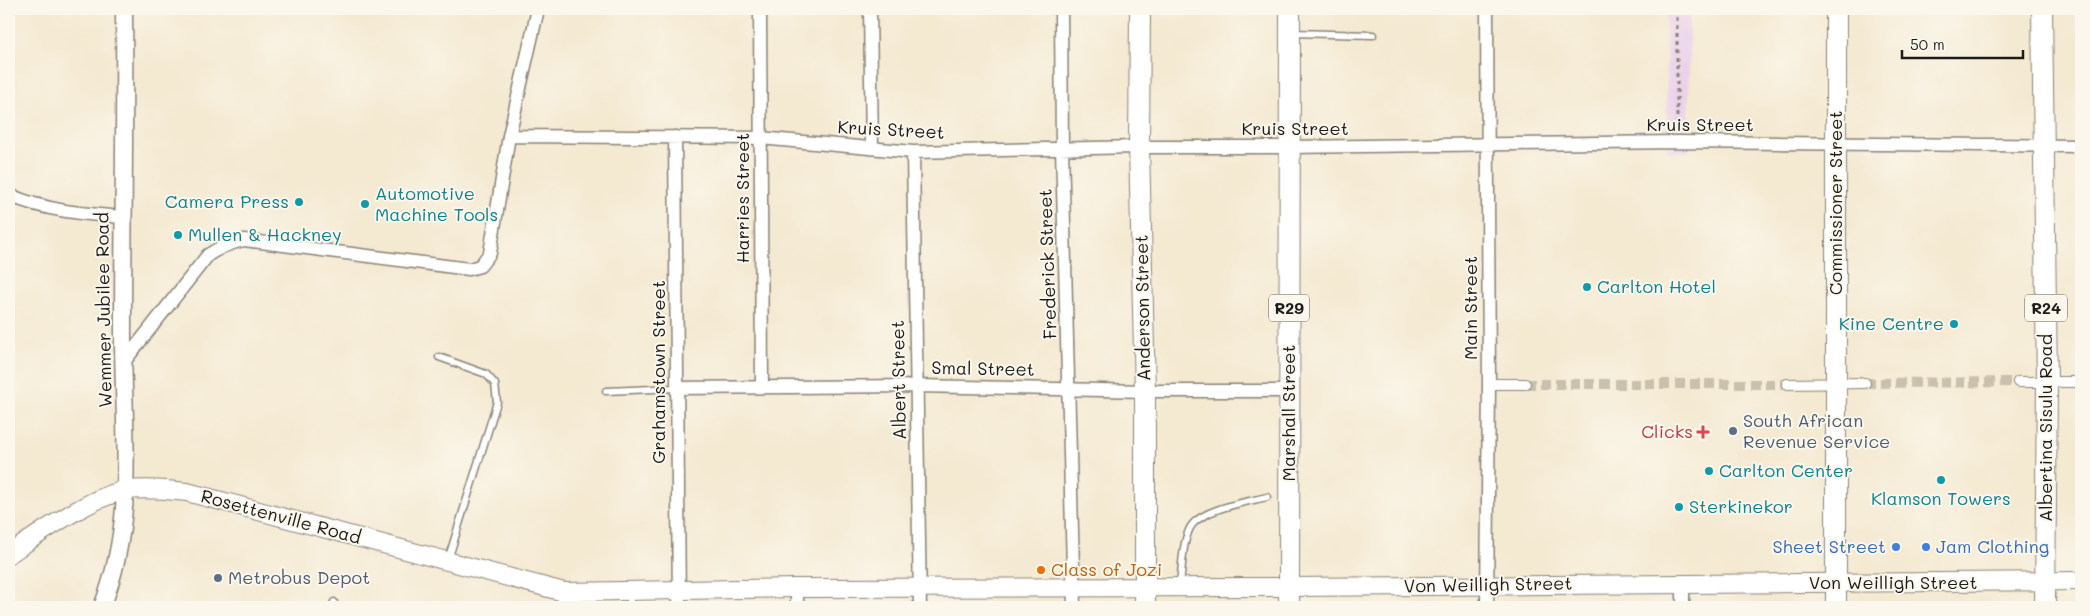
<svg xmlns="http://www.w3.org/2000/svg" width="2090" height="616" font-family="Mali,sans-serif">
  <rect width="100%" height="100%" fill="#fbf7ec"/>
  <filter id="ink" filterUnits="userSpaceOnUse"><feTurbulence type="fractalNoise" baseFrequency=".02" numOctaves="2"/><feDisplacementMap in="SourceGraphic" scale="10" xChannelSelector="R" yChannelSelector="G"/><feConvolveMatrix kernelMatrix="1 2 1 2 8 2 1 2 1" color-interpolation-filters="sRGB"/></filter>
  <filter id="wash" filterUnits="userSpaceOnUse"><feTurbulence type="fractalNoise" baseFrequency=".0096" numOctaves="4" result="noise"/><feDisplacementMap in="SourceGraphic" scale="20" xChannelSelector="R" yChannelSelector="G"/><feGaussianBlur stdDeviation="1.12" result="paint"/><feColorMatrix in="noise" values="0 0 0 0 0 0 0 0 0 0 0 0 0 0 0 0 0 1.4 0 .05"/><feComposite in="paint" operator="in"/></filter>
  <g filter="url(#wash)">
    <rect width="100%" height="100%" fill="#f4e9d1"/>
    <!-- built -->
    <path fill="#ebd1eb" d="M 1666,9 L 1689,9 L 1689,152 L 1667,152 Z"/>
  </g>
  <g filter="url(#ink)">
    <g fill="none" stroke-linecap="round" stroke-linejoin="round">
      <!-- pedestrian-tunnel -->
      <path stroke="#c9c0ad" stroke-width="10" stroke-dasharray="10 5" stroke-linecap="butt" d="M 1865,383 L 2018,382
        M 1525,384 L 1787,384"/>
      <defs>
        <path id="service" d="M 1291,33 L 1373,35
          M 439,357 L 486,374 L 495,384 L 497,402 L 448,560
          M 606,391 L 677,388
          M 1180,586 C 1182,568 1182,544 1190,528 C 1200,509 1247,502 1267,497
          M 630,591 L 630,607
          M 333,607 L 334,602"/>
        <path id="pedestrian" d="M 2018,382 L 2081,382
          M 1489,384 L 1525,384
          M 1787,384 L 1865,383"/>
        <path id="minor" d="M 760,9 L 762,387
          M 870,9 L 872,148
          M 1061,9 L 1062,148 L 1074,607
          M 1487,9 L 1489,384 L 1487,607
          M 509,136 L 760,138 L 913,152 L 1139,147 L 1289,147 L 1677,142 L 2081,146
          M 675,137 L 679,607
          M 913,152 L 920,607
          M 9,195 C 46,211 83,214 123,217
          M 123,363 L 208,255 C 220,247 229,243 244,240 L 469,269 L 480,266 L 490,253 L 509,136 L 538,9
          M 677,388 L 917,386 L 1145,391 L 1289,391
          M 1683,583 L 1683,607
          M 564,592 L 564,607
          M 797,607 L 797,588"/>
        <path id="tertiary" d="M 102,607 C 137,519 123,430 123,338 C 123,228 125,119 124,9"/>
        <path id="secondary" d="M 9,554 C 39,534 93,495 128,490 C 148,488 167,490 187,492 L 564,592 L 797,588 L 1288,587 L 2081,581"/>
        <path id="primary" d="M 1140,9 L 1139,147 L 1145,391 L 1145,607
          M 1836,9 L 1836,607
          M 2042,9 L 2047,382 L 2045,607
          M 1289,607 L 1290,9"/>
      </defs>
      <!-- service casing -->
      <use href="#service" stroke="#888276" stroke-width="9"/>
      <!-- pedestrian casing -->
      <use href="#pedestrian" stroke="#888276" stroke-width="12"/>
      <!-- minor casing -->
      <use href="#minor" stroke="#888276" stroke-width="15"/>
      <!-- tertiary casing -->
      <use href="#tertiary" stroke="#888276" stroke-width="19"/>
      <!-- secondary casing -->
      <use href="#secondary" stroke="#888276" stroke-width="20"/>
      <!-- primary casing -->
      <use href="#primary" stroke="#888276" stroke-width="22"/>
      <!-- path -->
      <path stroke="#888276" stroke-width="3" stroke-dasharray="4 4" stroke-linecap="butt" d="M 1677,9 L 1677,128"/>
      <!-- service -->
      <use href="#service" stroke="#fff" stroke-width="6"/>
      <!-- pedestrian -->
      <use href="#pedestrian" stroke="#fff" stroke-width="10"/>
      <!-- minor -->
      <use href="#minor" stroke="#fff" stroke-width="12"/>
      <!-- tertiary -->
      <use href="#tertiary" stroke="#fff" stroke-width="16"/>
      <!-- secondary -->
      <use href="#secondary" stroke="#fff" stroke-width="18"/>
      <!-- primary -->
      <use href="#primary" stroke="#fff" stroke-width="20"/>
    </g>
  </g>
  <!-- markers -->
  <g fill="#0f9aa8" stroke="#fbf7ec" stroke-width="2">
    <circle cx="299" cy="202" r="5"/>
    <circle cx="365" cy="204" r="5"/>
    <circle cx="178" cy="235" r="5"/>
    <circle cx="1587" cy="287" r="5"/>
    <circle cx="1954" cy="324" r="5"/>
    <circle cx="1709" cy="471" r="5"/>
    <circle cx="1941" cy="480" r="5"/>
    <circle cx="1679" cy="507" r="5"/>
  </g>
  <g fill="#5c6f8a" stroke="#fbf7ec" stroke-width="2">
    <circle cx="1733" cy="431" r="5"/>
    <circle cx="218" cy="578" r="5"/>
  </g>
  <path fill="#e0444e" stroke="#fbf7ec" stroke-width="2" d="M1700.5 424.5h5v5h5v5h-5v5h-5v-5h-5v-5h5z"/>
  <g fill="#3f7fe0" stroke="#fbf7ec" stroke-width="2">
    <circle cx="1896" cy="547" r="5"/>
    <circle cx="1926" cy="547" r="5"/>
  </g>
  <circle fill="#e8710a" stroke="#fbf7ec" stroke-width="2" cx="1041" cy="570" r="5"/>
  <g text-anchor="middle" stroke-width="4" stroke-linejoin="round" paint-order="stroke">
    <!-- shield labels -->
    <g fill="#fbf7ec" stroke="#5f5e5a" stroke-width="1">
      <rect x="1269" y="294.5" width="40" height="27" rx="4"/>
      <rect x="2025" y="294.5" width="42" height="27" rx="4"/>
    </g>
    <g font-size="16" font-weight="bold" fill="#1c1c1c">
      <text x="1289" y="314">R29</text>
      <text x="2046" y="314">R24</text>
    </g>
    <!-- street labels -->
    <g font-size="18" fill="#1c1c1c" stroke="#fbf7ec">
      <text x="1700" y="131">Kruis Street</text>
      <text x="1295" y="135">Kruis Street</text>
      <text transform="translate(891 130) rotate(3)" y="6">Kruis Street</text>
      <text transform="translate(743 198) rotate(-90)" y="6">Harries Street</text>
      <text transform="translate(1836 203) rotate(-90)" y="6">Commissioner Street</text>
      <text transform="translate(1048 264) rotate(-92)" y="6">Frederick Street</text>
      <text transform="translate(1143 308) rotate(-91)" y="6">Anderson Street</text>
      <text transform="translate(1471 308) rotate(-90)" y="6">Main Street</text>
      <text transform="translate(104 310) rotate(-91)" y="6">Wemmer Jubilee Road</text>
      <text transform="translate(983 369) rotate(1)" y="6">Smal Street</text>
      <text transform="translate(659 372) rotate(-90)" y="6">Grahamstown Street</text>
      <text transform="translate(899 380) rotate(-91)" y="6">Albert Street</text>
      <text transform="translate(1289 413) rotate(-90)" y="6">Marshall Street</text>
      <text transform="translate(2046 428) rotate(-90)" y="6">Albertina Sisulu Road</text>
      <text transform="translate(281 517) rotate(15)" y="6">Rosettenville Road</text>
      <text x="1893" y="589">Von Weilligh Street</text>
      <text transform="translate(1488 585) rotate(-1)" y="6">Von Weilligh Street</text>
    </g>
    <!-- culture labels -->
    <g font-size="18" fill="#0d838f" stroke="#fbf7ec" text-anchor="start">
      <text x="375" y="200">Automotive<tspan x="375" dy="21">Machine Tools</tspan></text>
      <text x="289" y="208" text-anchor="end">Camera Press</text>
      <text x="188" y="241">Mullen &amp; Hackney</text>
      <text x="1597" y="293">Carlton Hotel</text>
      <text x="1944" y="330" text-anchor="end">Kine Centre</text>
      <text x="1719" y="477">Carlton Center</text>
      <text x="1941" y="505" text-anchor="middle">Klamson Towers</text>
      <text x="1689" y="513">Sterkinekor</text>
    </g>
    <!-- service labels -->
    <g font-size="18" fill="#4e5e75" stroke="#fbf7ec" text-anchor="start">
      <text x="1743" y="427">South African<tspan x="1743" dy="21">Revenue Service</tspan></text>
      <text x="228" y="584">Metrobus Depot</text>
    </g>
    <!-- health labels -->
    <g font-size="18" fill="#be3a42" stroke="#fbf7ec" text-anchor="end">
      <text x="1693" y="438">Clicks</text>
    </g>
    <!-- shop labels -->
    <g font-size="18" fill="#366cbe" stroke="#fbf7ec" text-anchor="end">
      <text x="1886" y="553">Sheet Street</text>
      <text x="1936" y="553" text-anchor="start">Jam Clothing</text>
    </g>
    <!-- food labels -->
    <g font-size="18" fill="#c56008" stroke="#fbf7ec" text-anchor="start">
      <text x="1051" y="576">Class of Jozi</text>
    </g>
  </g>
  <!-- margin -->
  <rect width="2090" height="616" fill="none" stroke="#fbf7ec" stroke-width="30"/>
  <!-- scale -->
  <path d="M1902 50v8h121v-8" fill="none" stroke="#1c1c1c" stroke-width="2.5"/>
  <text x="1910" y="50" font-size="15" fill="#1c1c1c" stroke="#fbf7ec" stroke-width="4" paint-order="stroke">50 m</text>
</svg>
